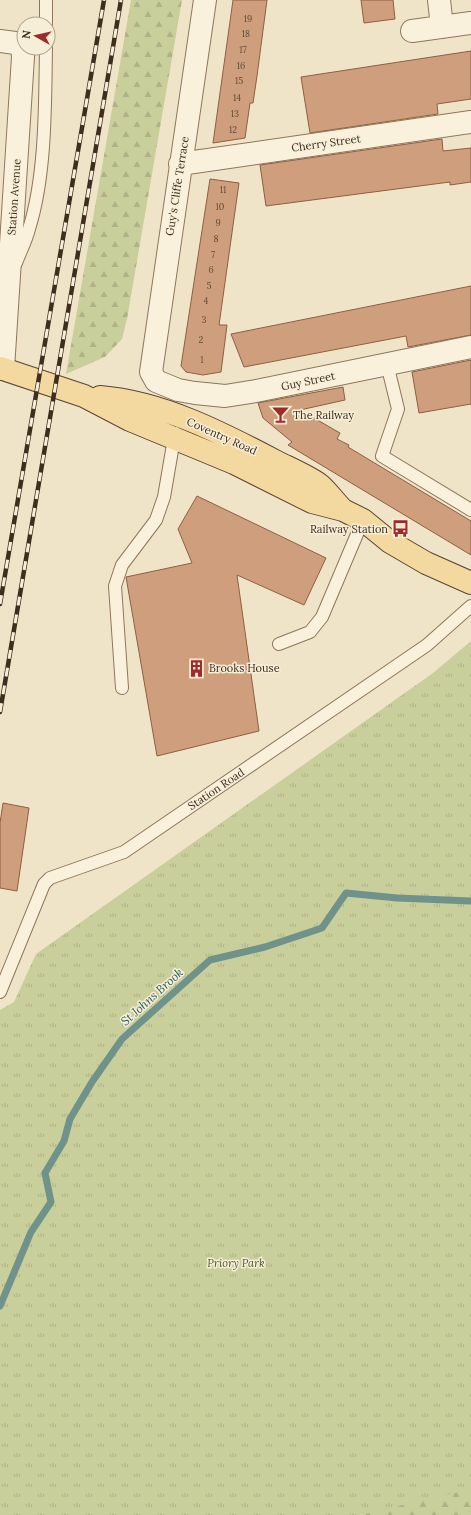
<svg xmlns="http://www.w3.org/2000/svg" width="471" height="1515" font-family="Lora,serif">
  <defs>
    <pattern id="grass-tufts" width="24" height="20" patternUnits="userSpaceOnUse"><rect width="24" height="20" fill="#c9cf9b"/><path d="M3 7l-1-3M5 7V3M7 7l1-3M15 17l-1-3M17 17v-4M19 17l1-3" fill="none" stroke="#aeb285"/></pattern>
    <pattern id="forest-firs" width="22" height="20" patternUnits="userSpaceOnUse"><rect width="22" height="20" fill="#c9cf9b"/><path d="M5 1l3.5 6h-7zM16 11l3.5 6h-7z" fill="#aeb285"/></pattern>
  </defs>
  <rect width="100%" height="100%" fill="#f0e4c8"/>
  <!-- grass -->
  <path fill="url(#grass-tufts)" d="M 471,641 L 471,1515 L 0,1515 L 0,1010 L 14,1002 L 36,954 L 433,673 Z"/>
  <!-- forest -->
  <path fill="url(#forest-firs)" d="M 131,0 L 182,0 L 127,319 L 122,339 L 105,357 L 66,374 Z
    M 471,1489 L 471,1515 L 360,1515 Z"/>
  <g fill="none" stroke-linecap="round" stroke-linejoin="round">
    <!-- stream -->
    <path stroke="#6f938a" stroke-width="7" d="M 0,1306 L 31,1232 L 51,1202 L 45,1173 L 64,1141 L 70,1119 L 92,1082 L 122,1039 L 210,960 L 265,947 L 322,928 L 346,893 L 397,898 L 471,901"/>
  </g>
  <!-- building -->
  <path fill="#cf9f7d" stroke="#8d5f41" d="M 233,0 L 267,0 L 257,76 L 253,103 L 250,103 L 245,138 L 213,143 Z
    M 361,0 L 393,0 L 395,19 L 364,23 Z
    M 471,51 L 471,99 L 437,104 L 438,114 L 310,133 L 301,77 Z
    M 442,139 L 443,151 L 471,148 L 471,182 L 450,185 L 450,182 L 266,206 L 260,165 Z
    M 210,179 L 239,183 L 219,325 L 227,325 L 221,372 L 203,375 L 186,372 L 181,366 Z
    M 471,286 L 471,335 L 408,347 L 406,336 L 244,367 L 231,334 Z
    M 471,360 L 471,404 L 419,413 L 412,372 Z
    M 343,387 L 345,400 L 300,410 L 340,433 L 337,439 L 349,445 L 348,447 L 471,521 L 471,555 L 288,445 L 292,442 L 263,418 L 258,403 Z
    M 197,496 L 326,558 L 304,605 L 237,575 L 259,731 L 157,756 L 126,577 L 192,563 L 178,529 Z
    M 3,803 L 29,808 L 17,891 L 0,888 L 0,823 Z"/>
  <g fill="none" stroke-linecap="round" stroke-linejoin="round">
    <defs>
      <path id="service" d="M 46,24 L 46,0
        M 16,263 C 20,252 26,241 29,229 C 46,175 45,105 46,48
        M 387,364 L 398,409 L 382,456 L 471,510
        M 279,644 L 310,632 L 322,617 L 363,520
        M 122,688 L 115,586 L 122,565 L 156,520 L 164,497 L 175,433
        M 0,992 L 44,884 L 50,878 L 124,852 L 427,645 L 471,606"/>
      <path id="minor" d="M 205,0 L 151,372 L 156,381 L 178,390 L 195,393 L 225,396 L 256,391 L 471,347
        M 439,0 L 442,27
        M 412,31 L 471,23
        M 0,41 L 15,43 L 22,47 L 23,57 L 3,369
        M 180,164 L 471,122"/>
      <path id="primary" d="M 0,368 L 84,396 L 130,420 L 234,463 L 312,502 L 343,510 L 363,520 L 390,542 L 426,563 L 471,583
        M 100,397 C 162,402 222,433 277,462 C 289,468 310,477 320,485 C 328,492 335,502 343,510"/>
    </defs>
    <!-- service casing -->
    <use href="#service" stroke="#8d765c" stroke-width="14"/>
    <!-- minor casing -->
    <use href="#minor" stroke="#8d765c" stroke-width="24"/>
    <!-- primary casing -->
    <use href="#primary" stroke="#5b4430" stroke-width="24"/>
    <!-- service -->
    <use href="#service" stroke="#faf1dc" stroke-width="12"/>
    <!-- minor -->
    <use href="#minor" stroke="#faf1dc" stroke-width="22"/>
    <!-- primary -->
    <use href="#primary" stroke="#f3d9a0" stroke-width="22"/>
    <defs>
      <path id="rail" d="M 0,604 L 104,0
        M 0,712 L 121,0"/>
    </defs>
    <!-- rail casing -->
    <use href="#rail" stroke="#3d2e20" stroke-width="4.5"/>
    <!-- rail -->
    <use href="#rail" stroke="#f7eed8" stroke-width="3" stroke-dasharray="9" stroke-linecap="butt"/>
  </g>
  <!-- icons -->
  <defs>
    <symbol id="bar-bare" viewBox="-9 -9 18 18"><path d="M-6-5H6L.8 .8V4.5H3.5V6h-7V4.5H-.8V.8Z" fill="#9e2a2b" stroke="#f7eed8" stroke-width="2.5" paint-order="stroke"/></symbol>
    <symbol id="bus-bare" viewBox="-9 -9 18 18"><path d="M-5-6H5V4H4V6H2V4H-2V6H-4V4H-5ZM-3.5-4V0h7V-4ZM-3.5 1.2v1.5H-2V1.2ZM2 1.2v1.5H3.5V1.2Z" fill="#9e2a2b" stroke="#f7eed8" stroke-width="2.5" paint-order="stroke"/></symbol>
    <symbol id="building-bare" viewBox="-9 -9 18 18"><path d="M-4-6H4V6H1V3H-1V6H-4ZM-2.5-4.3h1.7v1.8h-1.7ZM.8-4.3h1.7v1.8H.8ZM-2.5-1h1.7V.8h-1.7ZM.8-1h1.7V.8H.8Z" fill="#9e2a2b" stroke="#f7eed8" stroke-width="2.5" paint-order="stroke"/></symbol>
  </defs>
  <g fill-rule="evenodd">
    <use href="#bar-bare" x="268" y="402" width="25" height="25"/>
    <use href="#bus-bare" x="388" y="516" width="25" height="25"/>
    <use href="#building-bare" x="184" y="656" width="25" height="25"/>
  </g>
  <g text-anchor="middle" stroke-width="3" stroke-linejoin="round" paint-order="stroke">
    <!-- number labels -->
    <g font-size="9" fill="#624a37">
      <text x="248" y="22">19</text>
      <text x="246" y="37">18</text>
      <text x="243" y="53">17</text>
      <text x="241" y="69">16</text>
      <text x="239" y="84">15</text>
      <text x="237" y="101">14</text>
      <text x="235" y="117">13</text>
      <text x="233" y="133">12</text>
      <text x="223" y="193">11</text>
      <text x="220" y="210">10</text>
      <text x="218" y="226">9</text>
      <text x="216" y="242">8</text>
      <text x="213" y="258">7</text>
      <text x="211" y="273">6</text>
      <text x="209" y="289">5</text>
      <text x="206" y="304">4</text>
      <text x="204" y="323">3</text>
      <text x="201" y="343">2</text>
      <text x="202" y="363">1</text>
    </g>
    <!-- street labels -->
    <g font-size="11" fill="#3d2e20" stroke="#f7eed8">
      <text transform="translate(326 143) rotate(-8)" y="4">Cherry Street</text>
      <text transform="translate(177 186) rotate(-81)" y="4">Guy's Cliffe Terrace</text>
      <text transform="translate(14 197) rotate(-86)" y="4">Station Avenue</text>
      <text transform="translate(308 381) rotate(-12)" y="4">Guy Street</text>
      <text transform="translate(222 436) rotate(24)" y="4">Coventry Road</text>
      <text transform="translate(216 789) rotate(-34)" y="4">Station Road</text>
    </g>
    <!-- poi labels -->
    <g font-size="11" fill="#3d2e20" stroke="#f7eed8" text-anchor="start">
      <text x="293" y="419">The Railway</text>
      <text x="388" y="533" text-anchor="end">Railway Station</text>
      <text x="209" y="672">Brooks House</text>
    </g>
    <!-- park labels -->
    <g font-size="11" font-style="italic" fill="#4d5a26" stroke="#f7eed8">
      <text x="236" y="1267">Priory Park</text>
    </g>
    <!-- water labels -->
    <g font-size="12" font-style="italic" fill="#2f5d5a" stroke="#f7eed8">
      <text transform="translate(152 997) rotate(-42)" y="4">St Johns Brook</text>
    </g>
  </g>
  <!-- north arrow -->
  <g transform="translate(36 36) rotate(278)"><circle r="19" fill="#f7eed8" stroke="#ada18e"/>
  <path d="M0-3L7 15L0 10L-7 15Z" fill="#9e2a2b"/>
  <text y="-6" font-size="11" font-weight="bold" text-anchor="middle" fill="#3d2e20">N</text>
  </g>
</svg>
